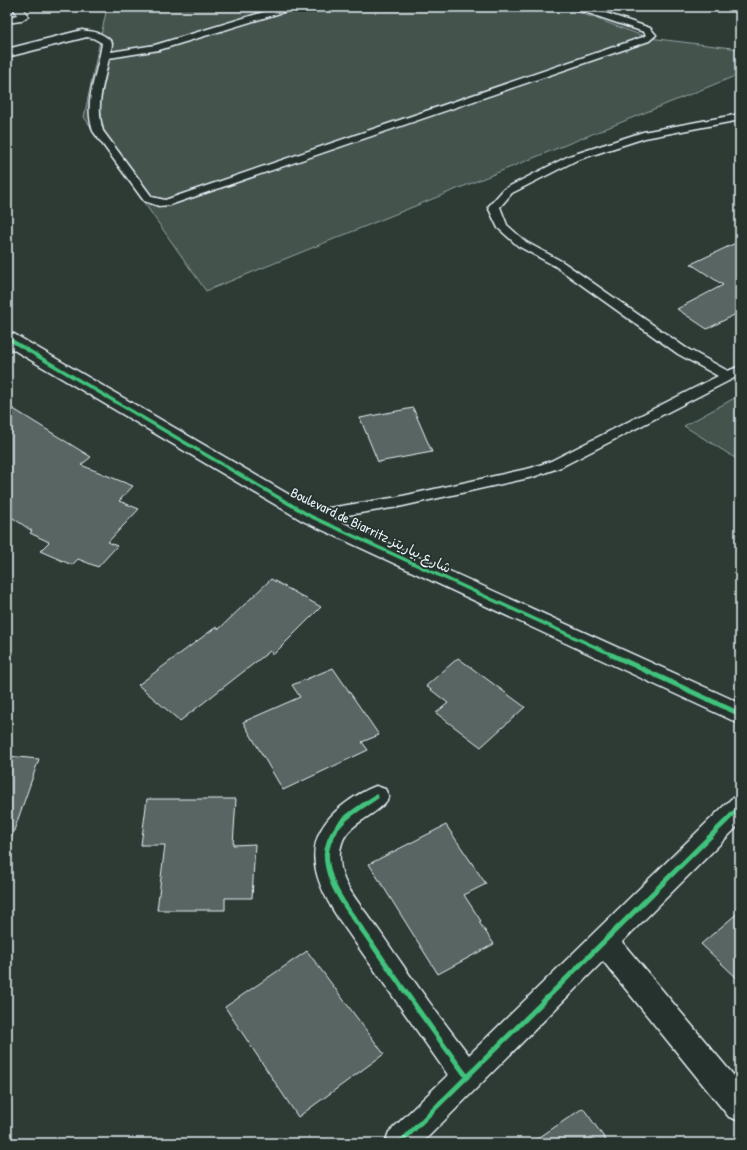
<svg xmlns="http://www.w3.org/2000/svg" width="747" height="1150" font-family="'Patrick Hand','Playpen Sans Arabic',sans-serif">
  <rect width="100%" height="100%" fill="#2e3b35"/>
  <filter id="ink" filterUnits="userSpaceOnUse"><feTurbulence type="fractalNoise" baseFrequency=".025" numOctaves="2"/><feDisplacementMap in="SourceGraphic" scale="8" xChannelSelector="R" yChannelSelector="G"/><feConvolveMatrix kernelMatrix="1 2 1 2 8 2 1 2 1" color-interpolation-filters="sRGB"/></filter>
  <g filter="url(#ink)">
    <!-- green -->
    <path fill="#45524e" stroke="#96a2a3" d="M 107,7 L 564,7 L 649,38 L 740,49 L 740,74 L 206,291 L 84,117 Z
      M 740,395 L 740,461 L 684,426 Z"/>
    <!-- building -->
    <path fill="#596563" stroke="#e8f1f8" d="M 740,241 L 740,312 L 707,329 L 677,309 L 723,285 L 691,264 Z
      M 7,405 L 91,457 L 81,465 L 133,486 L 119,501 L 139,509 L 108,542 L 117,546 L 98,567 L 78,559 L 72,565 L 40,551 L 49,542 L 30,533 L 32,531 L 7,514 Z
      M 413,408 L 432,452 L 378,462 L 360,418 Z
      M 271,579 L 321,607 L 273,655 L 270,651 L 180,721 L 138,685 L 216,627 L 219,629 Z
      M 458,658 L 525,707 L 481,747 L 436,713 L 448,703 L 426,686 Z
      M 333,668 L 379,735 L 362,742 L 368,750 L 283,790 L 243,722 L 300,697 L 292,685 Z
      M 7,756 L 39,759 L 11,839 L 7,839 Z
      M 147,799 L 236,799 L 233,845 L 255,844 L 252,898 L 225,898 L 225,910 L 157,910 L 165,845 L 141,845 Z
      M 446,825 L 486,884 L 464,895 L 481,921 L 479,922 L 494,944 L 438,974 L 369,864 Z
      M 740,911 L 740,981 L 701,944 Z
      M 307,951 L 384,1054 L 298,1117 L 225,1007 Z
      M 583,1108 L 608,1143 L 531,1143 Z"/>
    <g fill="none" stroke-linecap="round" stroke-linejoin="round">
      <defs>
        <path id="service" d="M 12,7 L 22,7 L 28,16 L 21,21 L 7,23 L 7,17 L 18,15 Z
          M 280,7 L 295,7 L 293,9 L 159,50 L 109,58 C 104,83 95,105 103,131 L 152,197 L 165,200 L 643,37 L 646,35 L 644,32 L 576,9 L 574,7 L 588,7 L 650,28 L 656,35 L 649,41 L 170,205 L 159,206 L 144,201 L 93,131 C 83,101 98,73 102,43 L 93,38 L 79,36 L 77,34 L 79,32 C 90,29 105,33 112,43 L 111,52 L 155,45 Z
          M 740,114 L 740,120 L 645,138 L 577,160 L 512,193 L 500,207 L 507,225 L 526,242 L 563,262 L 686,348 L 728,371 L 740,366 L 740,375 L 561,467 L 533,477 L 398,507 L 310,521 L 305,520 L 303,516 L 305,512 L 310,511 L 398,497 L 531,468 L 551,461 L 718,376 L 678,354 L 555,266 L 518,246 L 498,228 L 488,207 L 504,189 L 569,156 L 643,132 Z"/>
        <path id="minor" d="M 82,30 L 87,31 L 89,34 L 87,37 L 7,57 L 7,49 Z
          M 376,786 L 385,789 L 389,797 C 379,816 349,821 342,843 C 338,854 340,868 344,879 C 352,897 367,913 378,929 C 407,972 437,1014 469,1055 L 731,799 L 740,796 L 740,824 L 622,942 L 740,1083 L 740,1121 L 729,1117 L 603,961 L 422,1143 L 385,1143 L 389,1132 L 448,1075 L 338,918 C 313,879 299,840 342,806 C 352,798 363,791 376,786 Z"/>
        <path id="tertiary" d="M 7,332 L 14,334 L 317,511 L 740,703 L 740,724 L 303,521 L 7,346 Z"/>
      </defs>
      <!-- service casing -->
      <use href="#service" stroke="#e8f1f8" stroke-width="3"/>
      <!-- minor casing -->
      <use href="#minor" stroke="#e8f1f8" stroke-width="3"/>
      <!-- tertiary casing -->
      <use href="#tertiary" stroke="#e8f1f8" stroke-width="3"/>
      <!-- service -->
      <use href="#service" fill="#26332d" fill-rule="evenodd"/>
      <!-- minor -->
      <use href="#minor" fill="#26332d" fill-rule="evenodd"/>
      <!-- tertiary -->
      <use href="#tertiary" fill="#26332d" fill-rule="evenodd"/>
      <defs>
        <path id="cycleway-far1" d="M 7,338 L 310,516 L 615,656"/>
        <path id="cycleway" d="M 612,655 L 740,714
          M 376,797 C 356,810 332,823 327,849 C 325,858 328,870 331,879 C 339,900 355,919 368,938 C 400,985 433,1031 467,1077
          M 400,1143 L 740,807"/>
      </defs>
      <!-- cycleway-far1 casing -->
      <use href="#cycleway-far1" stroke="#26332d" stroke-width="6"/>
      <!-- cycleway casing -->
      <use href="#cycleway" stroke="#26332d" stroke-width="8"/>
      <!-- cycleway-far1 -->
      <use href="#cycleway-far1" stroke="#40c37c" stroke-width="3.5"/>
      <!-- cycleway -->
      <use href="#cycleway" stroke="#40c37c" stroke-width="5"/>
    </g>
  </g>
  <g text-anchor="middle" stroke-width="3.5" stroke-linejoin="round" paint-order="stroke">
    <!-- street labels -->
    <g font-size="14" fill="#e8f1f8" stroke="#26332d">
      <text transform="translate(371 530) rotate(26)" y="5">Boulevard de Biarritz شارع بياريتز</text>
    </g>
  </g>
  <!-- margin -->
  <rect width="747" height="1150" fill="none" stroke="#26332d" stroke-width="24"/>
  <rect x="12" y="12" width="723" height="1126" fill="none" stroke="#e8f1f8" stroke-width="1.5" filter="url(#ink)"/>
</svg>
